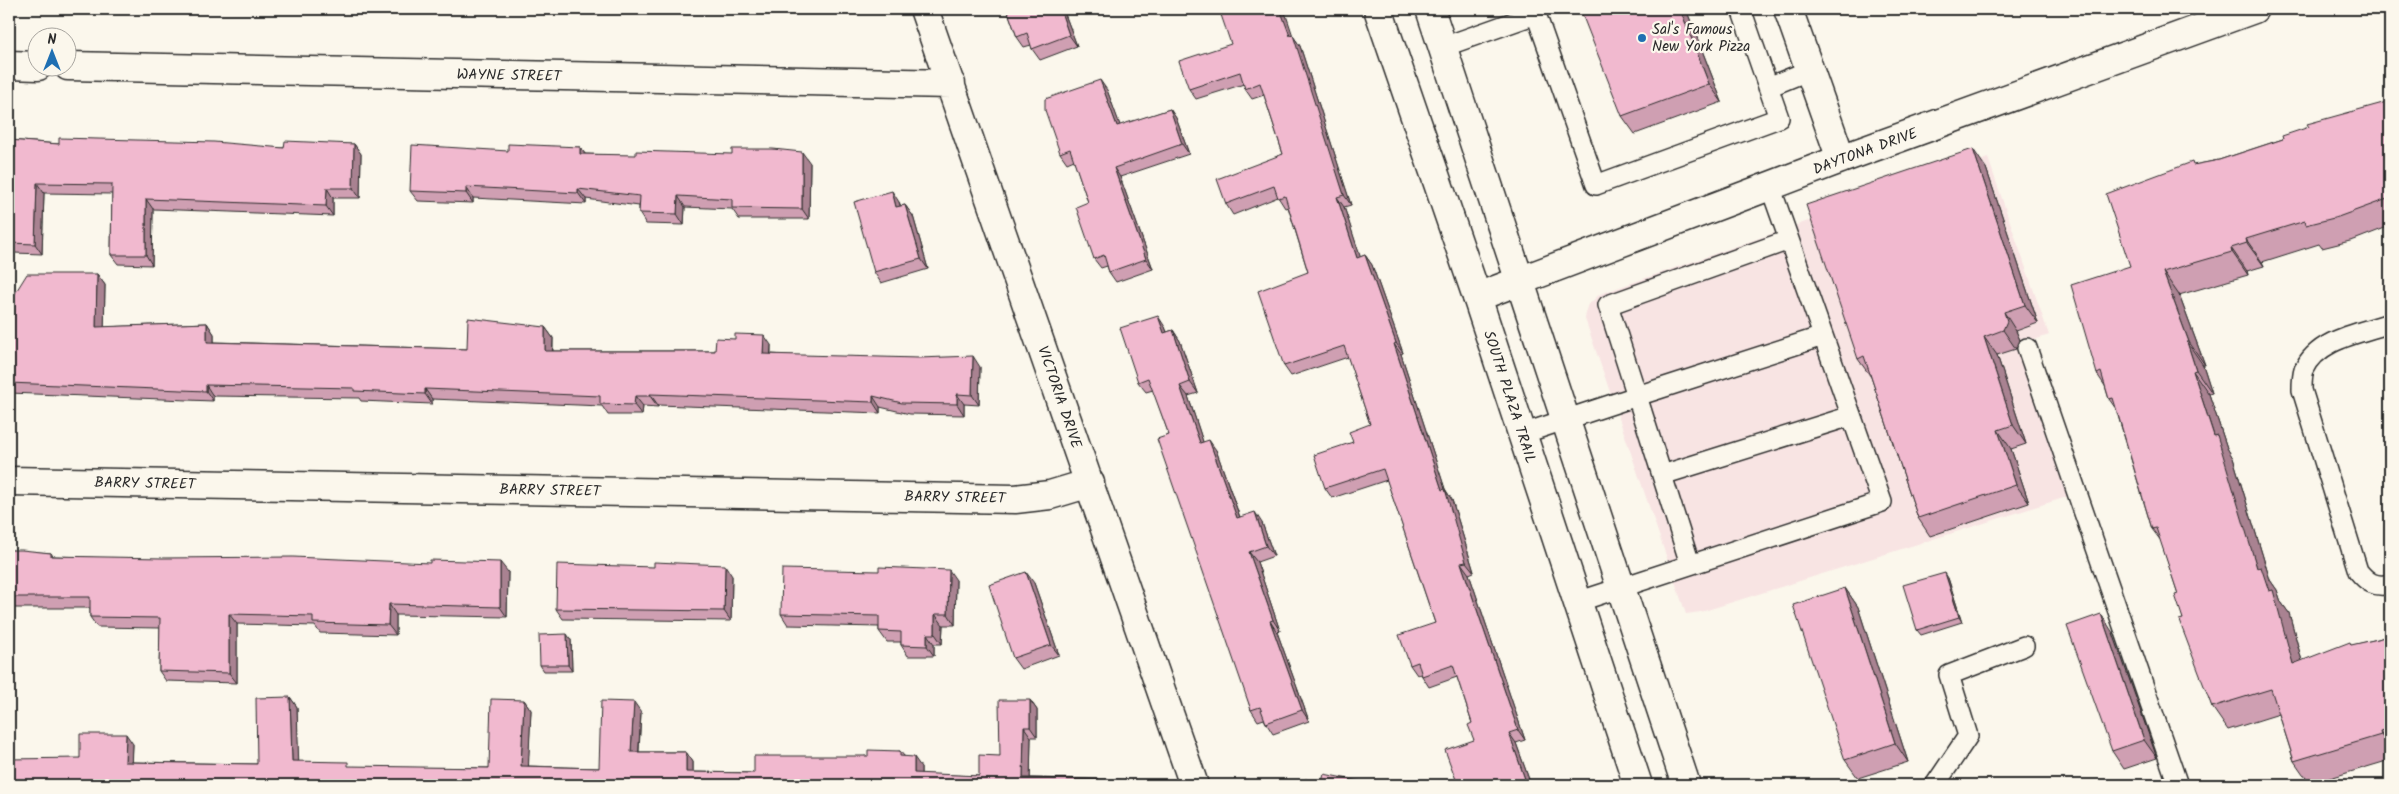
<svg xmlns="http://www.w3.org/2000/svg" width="2399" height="794" font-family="Kalam,sans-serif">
  <rect width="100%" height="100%" fill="#fbf7ec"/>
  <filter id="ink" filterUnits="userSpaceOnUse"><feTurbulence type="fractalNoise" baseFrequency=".02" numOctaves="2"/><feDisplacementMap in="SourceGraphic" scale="10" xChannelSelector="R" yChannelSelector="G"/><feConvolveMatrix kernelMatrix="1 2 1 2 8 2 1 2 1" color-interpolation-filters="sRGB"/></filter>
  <g filter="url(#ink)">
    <!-- built -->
    <path fill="#f8e4e3" d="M 1988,158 L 2049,335 L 2025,343 L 2073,495 L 1701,612 L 1686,614 L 1585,319 L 1587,306 L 1600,294 Z"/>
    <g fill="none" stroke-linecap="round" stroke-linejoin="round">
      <defs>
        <path id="service" d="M 1443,47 L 1536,14 L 1596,185 L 1779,118 L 1741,9
          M 1768,87 L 1810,70
          M 2390,323 C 2361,333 2317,339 2304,370 C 2302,376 2302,384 2302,390 L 2358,571 C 2367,582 2375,588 2390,584
          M 2027,348 L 2178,785
          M 1522,434 L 1637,396 L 1608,305 L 1789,240
          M 1662,475 L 1851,416
          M 1690,564 L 1637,396 L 1823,336
          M 1577,602 L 1882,502 L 1770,186
          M 1935,785 L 1968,736 L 1949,675 L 2024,646"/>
        <path id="minor" d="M 924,9 L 1194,785
          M 1788,9 L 1841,159
          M 9,65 L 38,66
          M 68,66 L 951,84
          M 1477,297 L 1841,159 L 2254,9
          M 9,481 L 1015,499 L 1050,495 L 1090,483"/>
        <path id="secondary" d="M 1378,9 L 1477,297 L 1638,785
          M 1430,9 L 1686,785"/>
      </defs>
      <!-- service casing -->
      <use href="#service" stroke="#2b2b2b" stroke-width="22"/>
      <!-- minor casing -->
      <use href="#minor" stroke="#2b2b2b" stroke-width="31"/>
      <!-- secondary casing -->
      <use href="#secondary" stroke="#2b2b2b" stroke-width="31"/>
      <!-- service -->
      <use href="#service" stroke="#fbf7ec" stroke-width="19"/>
      <!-- minor -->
      <use href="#minor" stroke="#fbf7ec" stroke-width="28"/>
      <!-- secondary -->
      <use href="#secondary" stroke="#fbf7ec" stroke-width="28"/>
    </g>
    <!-- wall -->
    <path fill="#cf9fb2" stroke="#2b2b2b" d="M 1007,9 L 1063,9 L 1077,46 L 1040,60 L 1032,49 L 1031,45 L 1024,47 L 1017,37 Z
      M 1686,9 L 1722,102 L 1635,134 L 1622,116 Z
      M 1293,36 L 1300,46 L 1351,205 L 1344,207 L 1360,257 L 1365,255 L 1372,265 L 1403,353 L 1401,354 L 1445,489 L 1452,500 L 1474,572 L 1469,574 L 1525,740 L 1516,743 L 1531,785 L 1458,785 L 1474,740 L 1472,723 L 1457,677 L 1429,687 L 1422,676 L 1421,674 L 1417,675 L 1410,665 L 1435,623 L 1387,480 L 1332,498 L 1325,488 L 1353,442 L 1370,424 L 1348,357 L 1291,376 L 1284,366 L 1308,272 L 1288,207 L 1285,208 L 1278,197 L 1233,215 L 1226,204 L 1283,154 L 1264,95 L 1252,99 L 1245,89 L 1244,84 L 1196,99 L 1189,89 Z
      M 1107,90 L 1120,126 L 1170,109 L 1176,118 L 1189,154 L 1120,177 L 1153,269 L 1116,282 L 1109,272 L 1107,266 L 1101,268 L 1094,259 L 1088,202 L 1074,160 L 1067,163 L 1060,153 Z
      M 2390,101 L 2390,226 L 2354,240 L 2322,248 L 2319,244 L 2262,262 L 2264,266 L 2247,271 L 2248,275 L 2179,295 L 2205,365 L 2203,365 L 2212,393 L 2209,394 L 2227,448 L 2233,458 L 2270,580 L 2277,590 L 2281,602 L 2289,613 L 2302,661 L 2353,645 L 2378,639 L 2390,635 L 2390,760 L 2310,784 L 2294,761 L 2279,714 L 2228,730 L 2212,707 L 2183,619 L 2178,594 L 2161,541 L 2152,529 L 2116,409 L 2109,399 L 2105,386 L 2097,374 L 2130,266 L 2194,165 L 2219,160 L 2283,139 Z
      M 9,140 L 59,144 L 284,148 L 354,144 L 361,154 L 360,198 L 333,198 L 333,216 L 153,209 L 152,265 L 118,264 L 111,255 L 112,194 L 44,193 L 42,254 L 14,253 L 9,245 Z
      M 580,147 L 585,154 L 810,163 L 809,219 L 739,219 L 732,209 L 685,207 L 684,225 L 646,224 L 639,213 L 639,206 L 586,199 L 586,204 L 473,198 L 473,203 L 418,201 L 410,191 L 508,151 Z
      M 1986,168 L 2038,323 L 2016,331 L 2020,340 L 2016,349 L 1997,355 L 2026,444 L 2011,449 L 2029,503 L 1930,536 L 1918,518 L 1871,377 L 1858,359 Z
      M 899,202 L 901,206 L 905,205 L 913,216 L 928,269 L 881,283 L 874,272 Z
      M 97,274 L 105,285 L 104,327 L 207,323 L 214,334 L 214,342 L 467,349 L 545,327 L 553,338 L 553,351 L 715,351 L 771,345 L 771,354 L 980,367 L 979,405 L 964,404 L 964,415 L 910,414 L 880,407 L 880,413 L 658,405 L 658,407 L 643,406 L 642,415 L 608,415 L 602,406 L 432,399 L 432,404 L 361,401 L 359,398 L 213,396 L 213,401 L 9,393 L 9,298 L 12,298 Z
      M 1165,327 L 1167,332 L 1173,330 L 1180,341 L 1198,393 L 1188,396 L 1203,442 L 1216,450 L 1240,517 L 1262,523 L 1274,556 L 1257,562 L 1280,631 L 1277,632 L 1309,721 L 1273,734 L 1266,723 L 1264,719 L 1258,721 L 1251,710 L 1169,435 L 1153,390 L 1146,392 L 1138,382 Z
      M 9,550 L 51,553 L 53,556 L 508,572 L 507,617 L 396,615 L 396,635 L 320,633 L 315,626 L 237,624 L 237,683 L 166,681 L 159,671 L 160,628 L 97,627 L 90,617 L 90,608 L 9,608 Z
      M 732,576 L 731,621 L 563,619 L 556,609 Z
      M 1948,578 L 1962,622 L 1921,635 L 1917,630 Z
      M 956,580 L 955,625 L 943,625 L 942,644 L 934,644 L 934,656 L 908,656 L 901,645 L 901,642 L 887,642 L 879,631 L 879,627 L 788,625 L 781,614 Z
      M 1034,583 L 1059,655 L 1021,669 L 1013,658 Z
      M 1845,588 L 1858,607 L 1908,762 L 1858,778 L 1845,760 Z
      M 2113,633 L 2157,758 L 2124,769 L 2112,751 Z
      M 571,640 L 572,671 L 544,671 L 540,665 Z
      M 290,697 L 297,707 L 298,762 L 351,767 L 489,768 L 524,700 L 531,710 L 528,766 L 599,768 L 641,712 L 639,752 L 686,752 L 693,762 L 693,772 L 754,773 L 900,751 L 904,756 L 921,767 L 921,774 L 979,776 L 1000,756 L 1030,700 L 1037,710 L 1037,737 L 1031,737 L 1030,778 L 1121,780 L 1125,785 L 9,785 L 80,758 L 133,744 L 132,762 L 257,764 Z"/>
    <!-- shaded-wall -->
    <path fill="#a98291" stroke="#2b2b2b" d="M 1060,9 L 1063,9 L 1077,46 L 1069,35 Z
      M 1280,9 L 1284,9 L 1293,36 L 1300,46 L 1351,205 L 1344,195 Z
      M 1680,9 L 1686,9 L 1722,102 L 1709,84 Z
      M 1100,80 L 1107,90 L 1124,136 L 1117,126 Z
      M 1170,109 L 1176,118 L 1189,154 L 1182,144 Z
      M 354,144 L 361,154 L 360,198 L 353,188 Z
      M 580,147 L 588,158 L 580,154 Z
      M 1973,149 L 1986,168 L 2038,323 L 2025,305 Z
      M 802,152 L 810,163 L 809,219 L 802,209 Z
      M 1114,168 L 1120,177 L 1153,269 L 1146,259 Z
      M 37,183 L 44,193 L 42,254 L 35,244 Z
      M 466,187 L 473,198 L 473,203 L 466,193 Z
      M 327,188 L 333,198 L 333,216 L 326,206 Z
      M 578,189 L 586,199 L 586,204 L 578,193 Z
      M 892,191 L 899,202 L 904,218 L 896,207 Z
      M 678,196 L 685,207 L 684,225 L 677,214 Z
      M 1337,197 L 1344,207 L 1364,268 L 1357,258 Z
      M 146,199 L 153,209 L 152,265 L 146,255 Z
      M 905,205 L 913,216 L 928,269 L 921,259 Z
      M 2246,239 L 2262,262 L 2264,266 L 2247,243 Z
      M 2231,248 L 2247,271 L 2248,275 L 2232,252 Z
      M 1365,255 L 1372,265 L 1403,353 L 1396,343 Z
      M 2163,272 L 2179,295 L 2205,365 L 2189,342 Z
      M 97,274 L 105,285 L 104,338 L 96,327 Z
      M 2004,312 L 2016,331 L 2020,340 L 2016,349 L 2003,330 Z
      M 1158,316 L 1165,327 L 1171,343 L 1164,333 Z
      M 207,323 L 214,334 L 214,352 L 207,342 Z
      M 545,327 L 553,338 L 552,361 L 545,351 Z
      M 1173,330 L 1180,341 L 1198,393 L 1190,382 Z
      M 764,335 L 771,345 L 770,364 L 763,354 Z
      M 1984,337 L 1997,355 L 2026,444 L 2013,425 Z
      M 2187,342 L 2203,365 L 2212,393 L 2196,370 Z
      M 1394,344 L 1401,354 L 1447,495 L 1445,489 L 1452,500 L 1474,572 L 1466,562 L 1442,490 Z
      M 973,356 L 980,367 L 979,405 L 972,395 Z
      M 2193,371 L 2209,394 L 2227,448 L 2233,458 L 2270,580 L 2277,590 L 2281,602 L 2289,613 L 2309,687 L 2293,664 L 2269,591 L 2257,568 Z
      M 206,385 L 213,396 L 213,401 L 206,391 Z
      M 1180,386 L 1188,396 L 1207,454 L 1200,443 Z
      M 425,389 L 432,399 L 432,404 L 425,394 Z
      M 650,394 L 658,405 L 658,407 L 650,396 Z
      M 957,394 L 964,404 L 964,415 L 957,404 Z
      M 635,396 L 643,406 L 642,415 L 634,405 Z
      M 873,396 L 880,407 L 880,413 L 873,402 Z
      M 1998,430 L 2011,449 L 2029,503 L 2016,485 Z
      M 1209,440 L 1216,450 L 1244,529 L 1237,518 Z
      M 1255,512 L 1262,523 L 1274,556 L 1266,546 Z
      M 1249,552 L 1257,562 L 1280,631 L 1273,620 Z
      M 500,562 L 508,572 L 507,617 L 500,607 Z
      M 1461,563 L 1469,574 L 1525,740 L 1518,730 Z
      M 725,565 L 732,576 L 731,621 L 724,611 Z
      M 949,570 L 956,580 L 955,625 L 948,614 Z
      M 1026,572 L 1034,583 L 1059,655 L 1051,645 Z
      M 1945,573 L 1948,578 L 1962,622 L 1959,617 Z
      M 1845,588 L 1858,607 L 1908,762 L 1895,743 Z
      M 389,604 L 396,615 L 396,635 L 388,625 Z
      M 229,614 L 237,624 L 237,683 L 229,673 Z
      M 935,614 L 943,625 L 942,644 L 935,634 Z
      M 2101,614 L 2113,633 L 2157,758 L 2144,740 Z
      M 1270,621 L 1277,632 L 1309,721 L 1302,710 Z
      M 567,634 L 571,640 L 572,671 L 568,665 Z
      M 927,634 L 934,644 L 934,656 L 927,646 Z
      M 290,697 L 297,707 L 299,771 L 292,761 Z
      M 524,700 L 531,710 L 528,776 L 521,766 Z
      M 1030,700 L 1037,710 L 1037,737 L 1030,727 Z
      M 634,702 L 641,712 L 638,762 L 631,752 Z
      M 1024,727 L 1031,737 L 1030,785 L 1023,778 Z
      M 2380,731 L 2390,746 L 2390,748 L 2381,735 Z
      M 1509,733 L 1516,743 L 1531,785 L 1527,785 Z
      M 126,734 L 133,744 L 132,772 L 125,762 Z
      M 686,752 L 693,762 L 693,782 L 686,772 Z
      M 914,757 L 921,767 L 921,784 L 914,773 Z
      M 1121,780 L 1125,785 L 1121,785 Z"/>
    <!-- building -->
    <path fill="#f1b9cf" stroke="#2b2b2b" d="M 1007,9 L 1060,9 L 1069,35 L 1032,49 L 1027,33 L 1017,37 Z
      M 1219,9 L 1280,9 L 1290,36 L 1293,35 L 1344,195 L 1337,197 L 1357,258 L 1365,255 L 1396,343 L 1394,344 L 1442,490 L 1445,489 L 1466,562 L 1461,563 L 1518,730 L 1509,733 L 1527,785 L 1492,785 L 1491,782 L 1481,785 L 1458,785 L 1445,750 L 1474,740 L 1468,725 L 1472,723 L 1453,665 L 1422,676 L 1418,662 L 1410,665 L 1399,635 L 1435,623 L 1383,469 L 1325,488 L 1314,455 L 1353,442 L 1349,432 L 1370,424 L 1344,346 L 1284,366 L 1258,291 L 1308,272 L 1285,196 L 1278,198 L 1274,186 L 1226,204 L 1217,179 L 1283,154 L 1260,83 L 1245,89 L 1240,72 L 1189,89 L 1179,61 L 1231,44 Z
      M 1580,9 L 1680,9 L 1709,84 L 1622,116 Z
      M 1100,80 L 1117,126 L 1170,109 L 1182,144 L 1114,168 L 1146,259 L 1109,272 L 1104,255 L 1094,259 L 1076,207 L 1088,202 L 1070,149 L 1060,153 L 1045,110 L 1045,99 Z
      M 2390,101 L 2390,198 L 2338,217 L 2306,225 L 2305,221 L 2246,239 L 2247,243 L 2231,248 L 2232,252 L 2163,272 L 2189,342 L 2187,342 L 2196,370 L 2193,371 L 2214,436 L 2217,435 L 2257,568 L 2261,567 L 2269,591 L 2273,590 L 2293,664 L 2350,642 L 2351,645 L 2378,639 L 2390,635 L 2390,728 L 2380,731 L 2381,735 L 2294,761 L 2271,689 L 2212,707 L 2179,620 L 2183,619 L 2175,595 L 2178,594 L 2156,528 L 2152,529 L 2113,398 L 2109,399 L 2101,372 L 2097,374 L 2071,285 L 2130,266 L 2106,194 L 2192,162 L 2193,165 L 2219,160 L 2283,139 L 2282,136 L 2309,127 L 2307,124 Z
      M 59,138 L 214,142 L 284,148 L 285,141 L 354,144 L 353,188 L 327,188 L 326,206 L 146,199 L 146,255 L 111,255 L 112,184 L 37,183 L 35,244 L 9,243 L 9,140 L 59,144 Z
      M 508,144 L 580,147 L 580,154 L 636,155 L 636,151 L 732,154 L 732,149 L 773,149 L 802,152 L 802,209 L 732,208 L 732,199 L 678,196 L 677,214 L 639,213 L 640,196 L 578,189 L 578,193 L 466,187 L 466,193 L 410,191 L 412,145 L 508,151 Z
      M 1973,149 L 2025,305 L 2004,312 L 2007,321 L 2003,330 L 1984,337 L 2013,425 L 1998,430 L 2016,485 L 1918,518 L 1864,356 L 1858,359 L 1806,205 Z
      M 892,191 L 896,207 L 905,205 L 921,259 L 874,272 L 854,202 Z
      M 27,274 L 97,274 L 96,327 L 207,323 L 207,342 L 467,349 L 468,318 L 545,327 L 545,351 L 715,351 L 716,338 L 735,339 L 735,334 L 764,335 L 763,354 L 919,358 L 973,356 L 972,395 L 957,394 L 957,404 L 902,403 L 873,396 L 873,402 L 650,394 L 650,396 L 635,396 L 634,405 L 600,404 L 600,396 L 425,389 L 425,394 L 354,391 L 354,388 L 206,385 L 206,391 L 9,383 L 9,298 L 12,298 Z
      M 1158,316 L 1164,333 L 1173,330 L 1190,382 L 1180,386 L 1200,443 L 1209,440 L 1237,518 L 1255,512 L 1266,546 L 1249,552 L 1273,620 L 1270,621 L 1302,710 L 1266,723 L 1260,707 L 1251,710 L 1157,439 L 1169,435 L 1148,378 L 1138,382 L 1120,328 Z
      M 9,550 L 22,550 L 51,553 L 51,556 L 162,558 L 293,557 L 430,563 L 430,560 L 500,562 L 500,607 L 389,604 L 388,625 L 313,623 L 313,616 L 229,614 L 229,673 L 159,671 L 160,618 L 90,617 L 90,597 L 9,597 Z
      M 654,562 L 725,565 L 724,611 L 556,609 L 557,564 L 654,567 Z
      M 879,567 L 949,570 L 948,614 L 935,614 L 935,634 L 927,634 L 927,646 L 901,645 L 901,632 L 879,631 L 879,616 L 781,614 L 782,569 L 879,571 Z
      M 1026,572 L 1051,645 L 1013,658 L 989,585 Z
      M 1945,573 L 1959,617 L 1917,630 L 1903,585 Z
      M 1845,588 L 1895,743 L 1845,760 L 1793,605 Z
      M 2101,614 L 2144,740 L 2112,751 L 2067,626 Z
      M 567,634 L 568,665 L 540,665 L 539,635 Z
      M 290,697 L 292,761 L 348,762 L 348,766 L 489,768 L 491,699 L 524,700 L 521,766 L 599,768 L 601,701 L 634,702 L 631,752 L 686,752 L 686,772 L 754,773 L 754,756 L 868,756 L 868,750 L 900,751 L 900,756 L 914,757 L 914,773 L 979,776 L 979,755 L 1000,756 L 999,700 L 1030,700 L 1030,727 L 1024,727 L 1023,778 L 1121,780 L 1121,785 L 9,785 L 9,759 L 80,758 L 80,734 L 126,734 L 125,762 L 257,764 L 256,698 Z
      M 1324,774 L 1378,785 L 1303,785 L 1305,779 L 1322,782 Z"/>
  </g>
  <!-- markers -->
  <circle fill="#1f6fb2" stroke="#fbf7ec" stroke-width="2" cx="1642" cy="38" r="5"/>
  <g text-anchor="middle" stroke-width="4.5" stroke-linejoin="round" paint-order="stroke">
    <!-- poi labels -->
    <g font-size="15" fill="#2b2b2b" stroke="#fbf7ec" text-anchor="start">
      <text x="1652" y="34">Sal's Famous<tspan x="1652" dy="17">New York Pizza</tspan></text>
    </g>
    <!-- street labels -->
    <g font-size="15" fill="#2b2b2b" stroke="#fbf7ec">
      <text transform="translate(509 75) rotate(1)" y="5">WAYNE STREET</text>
      <text transform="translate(1865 151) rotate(-20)" y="5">DAYTONA DRIVE</text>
      <text transform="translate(1060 397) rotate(71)" y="5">VICTORIA DRIVE</text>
      <text transform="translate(1510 397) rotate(72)" y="5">SOUTH PLAZA TRAIL</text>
      <text transform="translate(145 483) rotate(1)" y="5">BARRY STREET</text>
      <text transform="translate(550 490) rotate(1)" y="5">BARRY STREET</text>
      <text transform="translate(955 497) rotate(1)" y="5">BARRY STREET</text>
    </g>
  </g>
  <!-- margin -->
  <rect width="2399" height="794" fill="none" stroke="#fbf7ec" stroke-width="30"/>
  <rect x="15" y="15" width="2369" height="764" fill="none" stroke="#2b2b2b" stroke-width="2" filter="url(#ink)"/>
  <!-- north arrow -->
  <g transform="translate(52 52)"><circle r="24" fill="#fbf7ec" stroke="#a8a59f"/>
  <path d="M0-4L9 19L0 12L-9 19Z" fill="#1f6fb2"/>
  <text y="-8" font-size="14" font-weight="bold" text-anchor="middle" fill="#2b2b2b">N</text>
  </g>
</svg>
